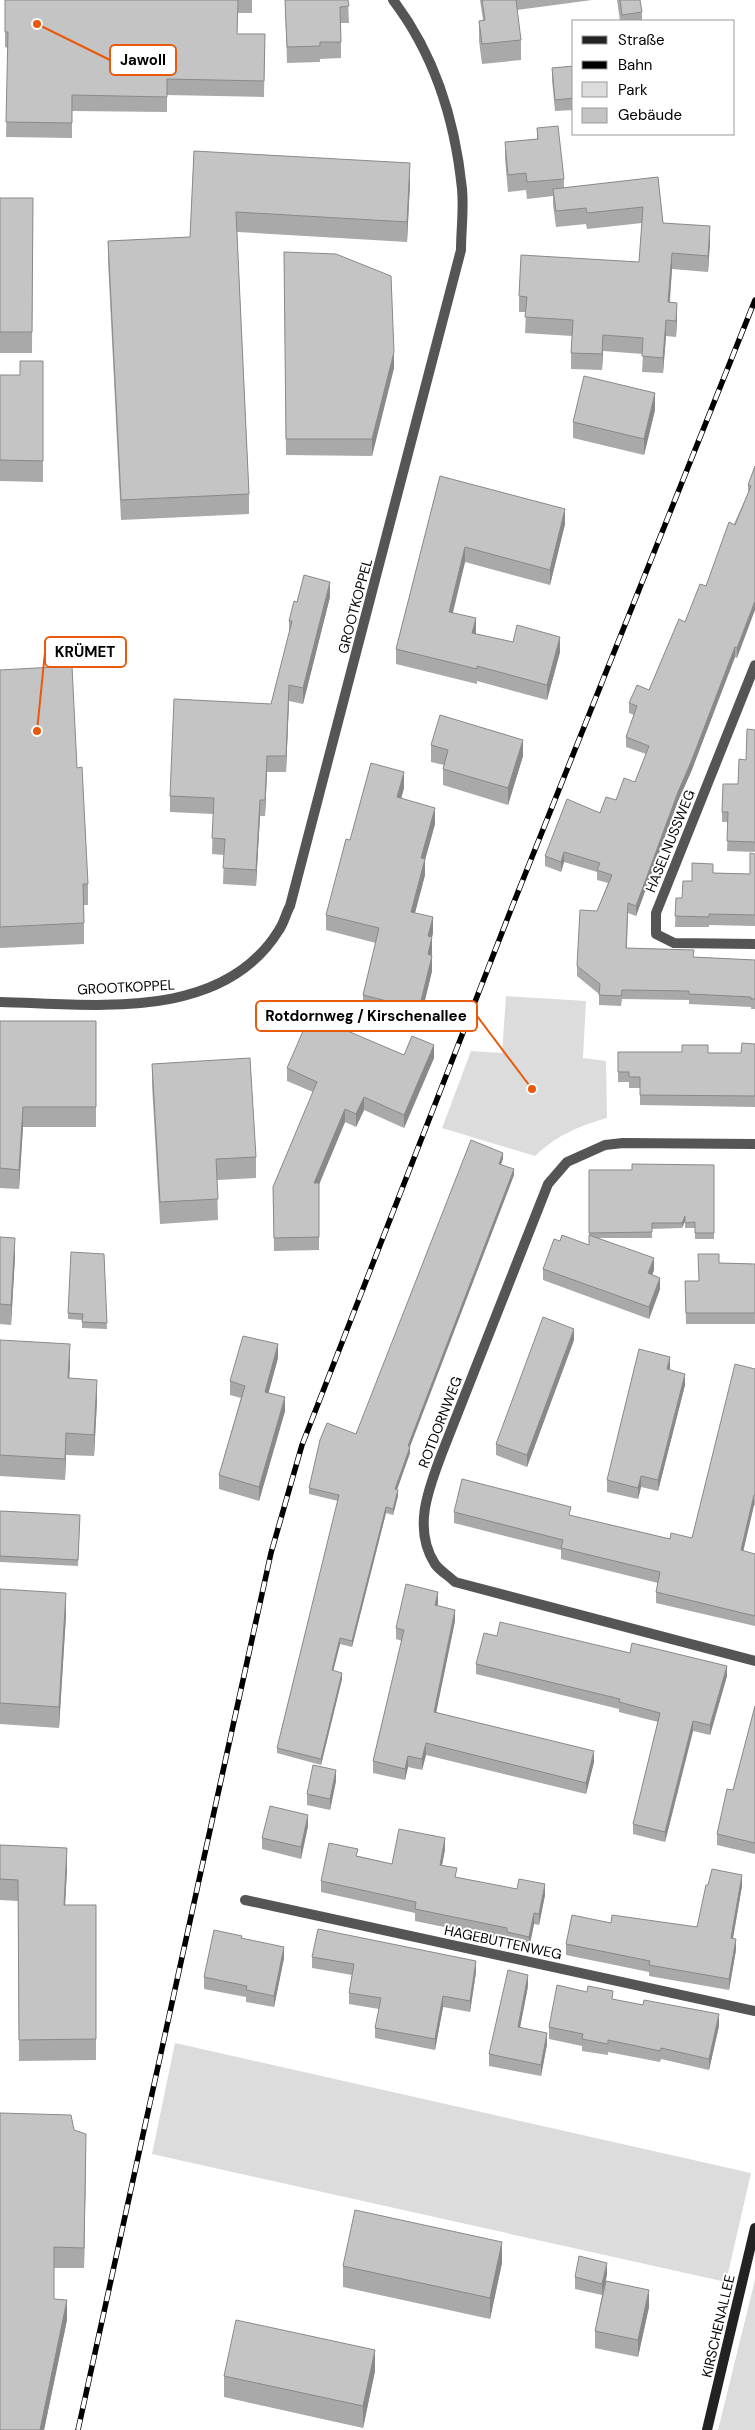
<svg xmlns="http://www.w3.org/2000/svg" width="755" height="2430" font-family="'DM Sans',sans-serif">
  <rect width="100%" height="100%" fill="#fff"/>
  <!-- green -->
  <path fill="#dcdcdc" d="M 506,996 L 586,1001 L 583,1058 L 606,1061 L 607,1118 C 579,1126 557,1135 535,1156 L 442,1128 L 471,1051 L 502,1053 Z
    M 175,2043 L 751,2173 L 726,2282 L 152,2154 Z
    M 755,2278 L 755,2430 L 718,2430 L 753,2288 Z"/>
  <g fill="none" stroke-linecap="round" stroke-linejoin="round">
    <!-- street -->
    <path stroke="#555" stroke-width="10" d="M 755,665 L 656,913 L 656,934 L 674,943 L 755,944
      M 0,1002 C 93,1004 222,1023 279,930 C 284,923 286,913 290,906 L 461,250 C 461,230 464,209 462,189 C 455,120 435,55 393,0
      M 755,1144 L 623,1143 L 605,1145 L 567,1162 L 548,1184 L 442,1453 C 429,1488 412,1528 435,1564 C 440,1571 449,1576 455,1582 L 755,1661
      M 245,1900 L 755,2011"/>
    <!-- secondary -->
    <path stroke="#222" stroke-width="10" d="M 707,2430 L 755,2228"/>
    <defs>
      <path id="rail" d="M 78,2430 L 271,1553 L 302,1445 L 512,907 L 755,300"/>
    </defs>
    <!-- rail casing -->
    <use href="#rail" stroke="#000" stroke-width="5.5"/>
    <!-- rail -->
    <use href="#rail" stroke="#fff" stroke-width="4" stroke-dasharray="11" stroke-linecap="butt"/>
  </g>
  <!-- wall -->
  <path fill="#a9a9a9" d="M 5,0 L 252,0 L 252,13 L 238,13 L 237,34 L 265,34 L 264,97 L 167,95 L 167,112 L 72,111 L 72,138 L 6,137 L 8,48 L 5,47 Z
    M 285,0 L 348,0 L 349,23 L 341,23 L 341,58 L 320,59 L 320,62 L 287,63 Z
    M 480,0 L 592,0 L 517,10 L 521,40 L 521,60 L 482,64 L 479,41 L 479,21 L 483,20 Z
    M 617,0 L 640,0 L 642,12 L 642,21 L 620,21 Z
    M 574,66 L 574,110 L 555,111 L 552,80 L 552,68 Z
    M 537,128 L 564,179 L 564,188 L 658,177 L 663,223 L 710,242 L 708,272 L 672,269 L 670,302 L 677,319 L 676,337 L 666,336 L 663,373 L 642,372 L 643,354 L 603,351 L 602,370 L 571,369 L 571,353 L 572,336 L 525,333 L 526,312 L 519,312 L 519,296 L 639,262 L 642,223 L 587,229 L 586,224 L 556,227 L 553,205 L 553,196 L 527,199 L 526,190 L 508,192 L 505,159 L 505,142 L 537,139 Z
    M 194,151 L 410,183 L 407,242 L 237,232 L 249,494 L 249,514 L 121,520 L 108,261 L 108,241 L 190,237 Z
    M 0,198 L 33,198 L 32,353 L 0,353 Z
    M 284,252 L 394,368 L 372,456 L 286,455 Z
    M 43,361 L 43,482 L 0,481 L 0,375 L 20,375 Z
    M 655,410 L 644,455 L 573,438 L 573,422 Z
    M 755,466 L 737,658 L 735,657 L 691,772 L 678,801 L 636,916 L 628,913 L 627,948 L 694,957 L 755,960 L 755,1009 L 751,1009 L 751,1007 L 689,1004 L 689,1000 L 622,999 L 621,1006 L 599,1005 L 599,994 L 577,976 L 577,966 L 597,911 L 608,883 L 597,880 L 597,872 L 564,862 L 561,872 L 545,866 L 545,856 L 616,800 L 635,782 L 646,754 L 626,747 L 626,737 L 634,715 L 629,713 L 629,703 L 649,690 L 685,622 L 706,586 L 748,493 L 748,485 Z
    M 440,476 L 565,524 L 550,585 L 465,562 L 453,613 L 476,634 L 513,642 L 560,652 L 547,700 L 477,681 L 477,684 L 396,664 L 396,649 Z
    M 330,597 L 303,704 L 289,701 L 286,772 L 267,772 L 265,816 L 260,816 L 256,886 L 223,884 L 224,855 L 212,854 L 213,814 L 170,812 L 170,796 L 271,704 L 289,635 L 289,621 L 297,602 Z
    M 0,670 L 77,768 L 88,884 L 88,905 L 84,905 L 84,944 L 0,948 Z
    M 755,730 L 755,852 L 727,851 L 728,822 L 722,822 L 722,812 L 738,784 Z
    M 431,745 L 523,756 L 508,805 L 443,785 L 443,769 L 444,765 L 431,762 Z
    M 404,788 L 401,799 L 435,824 L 425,860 L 425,875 L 415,913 L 433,933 L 432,937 L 432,971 L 419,1025 L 363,1011 L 363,995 L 376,943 L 326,930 L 326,915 L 350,840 Z
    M 755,854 L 755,926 L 709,925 L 709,927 L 675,927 L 676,898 L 682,898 L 692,881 L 713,873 L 750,874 Z
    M 0,1021 L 96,1021 L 96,1127 L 23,1127 L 19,1189 L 0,1188 Z
    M 755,1044 L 755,1107 L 640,1105 L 640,1088 L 629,1088 L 629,1082 L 618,1082 L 618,1052 L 741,1053 Z
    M 404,1055 L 434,1058 L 404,1128 L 364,1110 L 356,1127 L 345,1122 L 319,1185 L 319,1250 L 274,1251 L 273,1187 L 313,1092 L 287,1081 L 287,1068 Z
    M 152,1064 L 256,1157 L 256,1178 L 217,1180 L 218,1220 L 160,1224 L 152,1085 Z
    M 503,1159 L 501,1164 L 514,1175 L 409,1447 L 410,1453 L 397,1490 L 398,1496 L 393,1515 L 386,1513 L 352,1647 L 340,1644 L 333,1671 L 342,1679 L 321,1765 L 277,1753 L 277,1748 L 338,1501 L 309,1494 L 309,1488 L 356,1434 Z
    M 714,1165 L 714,1239 L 695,1239 L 695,1228 L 685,1228 L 685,1221 L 682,1228 L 652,1229 L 652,1238 L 599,1238 L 654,1270 L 652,1275 L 660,1289 L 649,1319 L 543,1280 L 543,1269 L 560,1241 L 589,1245 L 589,1170 L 632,1170 Z
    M 0,1237 L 15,1257 L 11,1325 L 0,1324 Z
    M 104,1254 L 107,1329 L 82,1328 L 82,1320 L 68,1319 L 68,1313 Z
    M 719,1263 L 755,1264 L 755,1324 L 686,1324 L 685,1281 L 699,1281 Z
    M 0,1340 L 70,1365 L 69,1378 L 97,1401 L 94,1456 L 66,1455 L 65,1480 L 0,1476 Z
    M 574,1340 L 527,1467 L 496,1455 L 496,1444 Z
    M 278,1358 L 268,1393 L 285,1411 L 259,1501 L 219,1489 L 219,1475 L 241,1398 L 230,1395 L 230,1381 Z
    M 670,1368 L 670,1370 L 685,1385 L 658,1491 L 641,1487 L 638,1499 L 607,1492 L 607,1480 Z
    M 755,1369 L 755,1506 L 754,1505 L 743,1551 L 755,1554 L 755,1626 L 656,1603 L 656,1592 L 658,1583 L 561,1559 L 561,1550 L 454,1523 L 454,1512 L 571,1516 L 670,1539 L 692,1538 Z
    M 0,1511 L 80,1515 L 78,1566 L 0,1562 Z
    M 0,1589 L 66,1615 L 59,1728 L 0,1724 Z
    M 438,1604 L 437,1606 L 455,1621 L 436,1712 L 594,1762 L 586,1794 L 426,1755 L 422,1770 L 408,1767 L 405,1780 L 373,1773 L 373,1761 L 402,1641 L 396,1639 L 396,1628 Z
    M 497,1636 L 727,1676 L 710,1735 L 693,1731 L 665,1842 L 633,1834 L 633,1824 L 658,1722 L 619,1712 L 619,1709 L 476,1674 L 476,1664 Z
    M 755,1706 L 755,1854 L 717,1845 L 717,1834 L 733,1790 Z
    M 336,1781 L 330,1810 L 307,1805 L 307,1794 Z
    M 308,1826 L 301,1859 L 262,1849 L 262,1838 Z
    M 0,1845 L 67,1869 L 65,1905 L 96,1905 L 96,2060 L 19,2061 L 18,1901 L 0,1900 Z
    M 445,1849 L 442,1865 L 457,1878 L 545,1895 L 539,1925 L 534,1924 L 529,1948 L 507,1944 L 507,1940 L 415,1921 L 415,1913 L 321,1892 L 321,1881 L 358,1856 L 392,1864 Z
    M 708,1885 L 742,1886 L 733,1938 L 736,1950 L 729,1990 L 649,1976 L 649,1972 L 566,1955 L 566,1944 L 611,1923 L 697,1927 Z
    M 242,1938 L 284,1958 L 274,2007 L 246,2002 L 246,1997 L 204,1989 L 204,1977 Z
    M 312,1957 L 476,1972 L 470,2012 L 443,2007 L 435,2050 L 375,2038 L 375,2028 L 379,2009 L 349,2004 L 349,1993 L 352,1975 L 312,1968 Z
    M 528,1986 L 520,2027 L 547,2044 L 541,2076 L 489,2066 L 489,2054 Z
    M 613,2000 L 719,2026 L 709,2070 L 661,2059 L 660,2062 L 608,2052 L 608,2055 L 582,2051 L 582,2046 L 549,2039 L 549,2027 Z
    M 74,2130 L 86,2155 L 84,2268 L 54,2268 L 54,2299 L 67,2320 L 44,2430 L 0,2430 Z
    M 502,2263 L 490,2319 L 343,2287 L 343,2266 Z
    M 607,2274 L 606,2281 L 649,2307 L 638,2357 L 595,2348 L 595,2331 L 602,2295 L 575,2289 L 575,2277 Z
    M 375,2371 L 363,2428 L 224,2397 L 224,2376 Z"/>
  <!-- shaded-wall -->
  <path fill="#898989" d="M 410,163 L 410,183 L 407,242 L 407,222 Z
    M 710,226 L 710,242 L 708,272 L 708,256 Z
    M 672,253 L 672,269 L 668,318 L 668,302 Z
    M 677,303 L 677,319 L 676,337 L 676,321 Z
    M 666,320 L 666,336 L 663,373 L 663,358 Z
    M 603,335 L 603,351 L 602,370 L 602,354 Z
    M 394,352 L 394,368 L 372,456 L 372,439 Z
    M 655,393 L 655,410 L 644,455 L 644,439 Z
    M 565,509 L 565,524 L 550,585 L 550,570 Z
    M 465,547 L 465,562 L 449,627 L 449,612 Z
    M 330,582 L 330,597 L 303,704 L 303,688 Z
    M 755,601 L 755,610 L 737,658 L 737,648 Z
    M 476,618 L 476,634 L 472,633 Z
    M 560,637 L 560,652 L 547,700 L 547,685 Z
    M 735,647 L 735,657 L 691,772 L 678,801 L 636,916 L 636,906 L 678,792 Z
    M 289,685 L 289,701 L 286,772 L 286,756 Z
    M 523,740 L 523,756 L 508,805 L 508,788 Z
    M 267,756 L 267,772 L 265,816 L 265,800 Z
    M 404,772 L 404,788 L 397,813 L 397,797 Z
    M 260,800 L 260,816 L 256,886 L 256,870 Z
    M 435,808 L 435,824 L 425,860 L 425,875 L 411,928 L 411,912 L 421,858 Z
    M 564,852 L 564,862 L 561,872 L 561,862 Z
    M 433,917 L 433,933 L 428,952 L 428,936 Z
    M 432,937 L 432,953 L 428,970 L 428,954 Z
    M 432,956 L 432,971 L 419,1025 L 419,1009 Z
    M 434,1045 L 434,1058 L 404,1128 L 404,1115 Z
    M 364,1097 L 364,1110 L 356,1127 L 356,1114 Z
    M 23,1107 L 23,1127 L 19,1189 L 19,1170 Z
    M 345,1109 L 345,1122 L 314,1196 L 314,1183 Z
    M 503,1153 L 503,1159 L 499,1169 L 499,1164 Z
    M 514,1169 L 514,1175 L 408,1452 L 408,1446 Z
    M 685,1216 L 685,1221 L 682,1228 L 682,1223 Z
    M 15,1238 L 15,1257 L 11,1325 L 11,1305 Z
    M 654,1258 L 654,1270 L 648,1285 L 648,1273 Z
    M 660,1278 L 660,1289 L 649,1319 L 649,1307 Z
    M 574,1329 L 574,1340 L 527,1467 L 527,1455 Z
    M 70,1344 L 70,1365 L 68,1399 L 68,1378 Z
    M 278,1344 L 278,1358 L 265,1406 L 265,1392 Z
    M 670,1357 L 670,1368 L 667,1381 L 667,1369 Z
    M 685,1374 L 685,1385 L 658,1491 L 658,1480 Z
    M 97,1380 L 97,1401 L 94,1456 L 94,1435 Z
    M 285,1397 L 285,1411 L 259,1501 L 259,1487 Z
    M 66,1433 L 66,1455 L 65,1480 L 65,1459 Z
    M 410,1447 L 410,1453 L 395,1495 L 395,1489 Z
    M 641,1476 L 641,1487 L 638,1499 L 638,1488 Z
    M 398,1490 L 398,1496 L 393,1515 L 393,1509 Z
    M 754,1495 L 754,1505 L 741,1561 L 741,1550 Z
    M 386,1507 L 386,1513 L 352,1647 L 352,1641 Z
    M 438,1592 L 438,1604 L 435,1616 L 435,1605 Z
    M 66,1593 L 66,1615 L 59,1728 L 59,1707 Z
    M 455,1610 L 455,1621 L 434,1723 L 434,1712 Z
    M 340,1638 L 340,1644 L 332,1676 L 332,1670 Z
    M 727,1666 L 727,1676 L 710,1735 L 710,1725 Z
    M 342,1673 L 342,1679 L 321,1765 L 321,1759 Z
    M 693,1721 L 693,1731 L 665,1842 L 665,1832 Z
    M 426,1743 L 426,1755 L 422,1770 L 422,1759 Z
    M 594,1751 L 594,1762 L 586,1794 L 586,1783 Z
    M 408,1756 L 408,1767 L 405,1780 L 405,1769 Z
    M 336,1770 L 336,1781 L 330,1810 L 330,1799 Z
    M 308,1815 L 308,1826 L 301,1859 L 301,1847 Z
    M 445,1838 L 445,1849 L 440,1876 L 440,1865 Z
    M 67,1848 L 67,1869 L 64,1926 L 64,1905 Z
    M 742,1875 L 742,1886 L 731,1949 L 731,1938 Z
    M 545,1884 L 545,1895 L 539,1925 L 539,1914 Z
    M 534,1913 L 534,1924 L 529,1948 L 529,1937 Z
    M 736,1939 L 736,1950 L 729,1990 L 729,1979 Z
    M 284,1947 L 284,1958 L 274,2007 L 274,1996 Z
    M 476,1961 L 476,1972 L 470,2012 L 470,2001 Z
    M 528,1975 L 528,1986 L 518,2038 L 518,2027 Z
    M 443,1996 L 443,2007 L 435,2050 L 435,2039 Z
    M 719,2014 L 719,2026 L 709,2070 L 709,2059 Z
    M 547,2033 L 547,2044 L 541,2076 L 541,2065 Z
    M 86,2134 L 86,2155 L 84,2268 L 84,2248 Z
    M 502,2242 L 502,2263 L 490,2319 L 490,2298 Z
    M 607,2263 L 607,2274 L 602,2295 L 602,2284 Z
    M 649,2290 L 649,2307 L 638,2357 L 638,2340 Z
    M 67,2300 L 67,2320 L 44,2430 L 40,2430 Z
    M 375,2350 L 375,2371 L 363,2428 L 363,2406 Z"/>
  <!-- building -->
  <path fill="#c4c4c4" stroke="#898989" d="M 5,0 L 238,0 L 237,34 L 265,34 L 264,81 L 167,79 L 167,97 L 72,95 L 72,123 L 6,122 L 8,32 L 5,32 Z
    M 285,0 L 348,0 L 349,6 L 340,7 L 341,42 L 320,42 L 320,46 L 287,47 Z
    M 482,0 L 516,0 L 521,40 L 482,44 L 479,21 L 485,20 Z
    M 620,0 L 640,0 L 642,12 L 622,15 Z
    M 574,66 L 574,98 L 555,100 L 552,68 Z
    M 558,126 L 564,179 L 527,182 L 526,173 L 508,175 L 505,142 L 538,139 L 537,128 Z
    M 194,151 L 410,163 L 407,222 L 236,212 L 249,494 L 121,500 L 108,241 L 190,237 Z
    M 658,177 L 663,223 L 710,226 L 708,256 L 672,253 L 668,302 L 677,303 L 676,321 L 666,320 L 663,358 L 642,356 L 643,338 L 603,335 L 602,354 L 571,353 L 573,320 L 525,317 L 527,297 L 519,296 L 521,255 L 639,262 L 643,207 L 587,213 L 586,208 L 556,211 L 553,189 Z
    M 0,198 L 33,198 L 32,332 L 0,332 Z
    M 284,252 L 336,254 L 391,276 L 394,352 L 372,439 L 286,439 Z
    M 20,361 L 43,361 L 43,461 L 0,460 L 0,375 L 20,375 Z
    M 584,376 L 655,393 L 644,439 L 573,422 Z
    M 755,466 L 755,601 L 737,648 L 735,647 L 691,762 L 678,792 L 636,906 L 628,903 L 626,948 L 694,950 L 693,957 L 755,960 L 755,999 L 751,999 L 751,997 L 689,994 L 689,991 L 622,990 L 621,996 L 599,995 L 600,984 L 577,966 L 580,910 L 597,911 L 612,875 L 597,870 L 600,863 L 564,852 L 561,862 L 545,856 L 567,799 L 600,813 L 606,797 L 616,800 L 624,778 L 635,782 L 649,746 L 626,737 L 637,706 L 629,703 L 637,685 L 649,690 L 679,619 L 685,622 L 700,584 L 706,586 L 729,522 L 735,525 L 751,486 L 748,485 Z
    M 440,476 L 565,509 L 550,570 L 465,547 L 449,612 L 476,618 L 472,633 L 513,642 L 517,625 L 560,637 L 547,685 L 477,666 L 477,669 L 396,649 Z
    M 304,575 L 330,582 L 303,688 L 289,685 L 286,756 L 267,756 L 265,800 L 260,800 L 256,870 L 223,868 L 225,839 L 212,838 L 214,798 L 170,796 L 174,699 L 271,704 L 292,621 L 289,621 L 294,601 L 297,602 Z
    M 72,666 L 77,768 L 82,767 L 88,884 L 83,884 L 84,923 L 0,927 L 0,670 Z
    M 440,715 L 523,740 L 508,788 L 443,769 L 448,750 L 431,745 Z
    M 747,729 L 755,730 L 755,842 L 727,841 L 728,812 L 722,812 L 723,784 L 738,784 L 739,759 L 746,760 Z
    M 371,763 L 404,772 L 397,797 L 435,808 L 421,858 L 425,859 L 411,912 L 433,917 L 428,936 L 432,937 L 428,954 L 432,956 L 419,1009 L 363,995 L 379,928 L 326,915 L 346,839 L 350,840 Z
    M 750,853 L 755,854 L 755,915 L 709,914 L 709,917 L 675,916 L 676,898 L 682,898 L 683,881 L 692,881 L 692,863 L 713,864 L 713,873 L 750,874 Z
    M 310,1015 L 404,1055 L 412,1036 L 434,1045 L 404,1115 L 364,1097 L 356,1114 L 345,1109 L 314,1183 L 319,1183 L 319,1237 L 274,1238 L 273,1187 L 317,1082 L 287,1068 Z
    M 0,1021 L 96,1021 L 96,1107 L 23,1107 L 19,1170 L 0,1168 Z
    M 742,1043 L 755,1044 L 755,1096 L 640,1095 L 640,1077 L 629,1077 L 629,1072 L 618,1072 L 618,1052 L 682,1052 L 682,1045 L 708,1045 L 708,1053 L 741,1053 Z
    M 250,1058 L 256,1157 L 216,1159 L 218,1199 L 160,1202 L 152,1064 Z
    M 471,1140 L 503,1153 L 499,1164 L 514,1169 L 408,1446 L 410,1447 L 395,1489 L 398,1490 L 393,1509 L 386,1507 L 352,1641 L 340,1638 L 332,1670 L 342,1673 L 321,1759 L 277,1748 L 339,1495 L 309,1488 L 320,1440 L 327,1423 L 356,1434 Z
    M 632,1164 L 714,1165 L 714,1233 L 695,1233 L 695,1222 L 685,1223 L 685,1216 L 682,1223 L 652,1223 L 652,1232 L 589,1233 L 589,1170 L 632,1170 Z
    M 562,1235 L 589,1245 L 589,1235 L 654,1258 L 648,1273 L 660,1278 L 649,1307 L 543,1269 L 554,1239 L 560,1241 Z
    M 0,1237 L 15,1238 L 11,1305 L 0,1304 Z
    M 71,1252 L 104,1254 L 107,1323 L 82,1322 L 83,1314 L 68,1313 Z
    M 698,1254 L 719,1254 L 719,1263 L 755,1264 L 755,1313 L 686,1313 L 685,1281 L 699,1281 Z
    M 543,1317 L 574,1329 L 527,1455 L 496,1444 Z
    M 243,1336 L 278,1344 L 265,1392 L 285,1397 L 259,1487 L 219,1475 L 245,1386 L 230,1381 Z
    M 0,1340 L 70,1344 L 68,1378 L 97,1380 L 94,1435 L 66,1433 L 65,1459 L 0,1455 Z
    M 639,1349 L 670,1357 L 667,1369 L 685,1374 L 658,1480 L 641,1476 L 638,1488 L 607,1480 Z
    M 735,1364 L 755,1369 L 755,1495 L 754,1495 L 741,1550 L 755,1554 L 755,1616 L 656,1592 L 660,1572 L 561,1548 L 563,1540 L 454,1512 L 462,1479 L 571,1507 L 569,1515 L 670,1539 L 671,1533 L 692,1538 Z
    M 0,1511 L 80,1515 L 78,1560 L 0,1556 Z
    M 406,1584 L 438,1592 L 435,1605 L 455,1610 L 434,1712 L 594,1751 L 586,1783 L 426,1743 L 422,1759 L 408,1756 L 405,1769 L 373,1761 L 404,1630 L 396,1628 Z
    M 0,1589 L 66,1593 L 59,1707 L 0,1703 Z
    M 500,1622 L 630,1653 L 632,1643 L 727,1666 L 710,1725 L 693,1721 L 665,1832 L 633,1824 L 660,1713 L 619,1702 L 620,1699 L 476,1664 L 484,1633 L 497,1636 Z
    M 755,1706 L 755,1843 L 717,1834 L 727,1789 L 733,1790 Z
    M 313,1765 L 336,1770 L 330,1799 L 307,1794 Z
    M 270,1806 L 308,1815 L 301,1847 L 262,1838 Z
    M 399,1829 L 445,1838 L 440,1865 L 457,1868 L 455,1877 L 517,1889 L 519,1879 L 545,1884 L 539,1914 L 534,1913 L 529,1937 L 507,1932 L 507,1928 L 415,1909 L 416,1902 L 321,1881 L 329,1843 L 358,1849 L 356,1856 L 392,1864 Z
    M 0,1845 L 67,1848 L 64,1905 L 96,1905 L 96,2039 L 19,2040 L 18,1880 L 0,1879 Z
    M 712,1869 L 742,1875 L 731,1938 L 736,1939 L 729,1979 L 649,1965 L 650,1961 L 566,1944 L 572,1915 L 611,1923 L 612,1915 L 697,1927 L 706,1885 L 708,1885 Z
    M 318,1929 L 476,1961 L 470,2001 L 443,1996 L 435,2039 L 375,2028 L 381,1998 L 349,1993 L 354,1964 L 312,1957 Z
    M 214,1930 L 242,1936 L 241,1938 L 284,1947 L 274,1996 L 246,1990 L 247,1986 L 204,1977 Z
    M 508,1970 L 528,1975 L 518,2027 L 547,2033 L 541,2065 L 489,2054 Z
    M 557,1985 L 587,1992 L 588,1986 L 613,1991 L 612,1999 L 643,2005 L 644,2000 L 719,2014 L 709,2059 L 661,2048 L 660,2051 L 608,2040 L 608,2044 L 582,2039 L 583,2034 L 549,2027 Z
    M 0,2113 L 71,2115 L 74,2130 L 86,2134 L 84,2248 L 54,2247 L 54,2299 L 67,2300 L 40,2430 L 0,2430 Z
    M 355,2210 L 502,2242 L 490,2298 L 343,2266 Z
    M 579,2256 L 607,2263 L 602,2284 L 575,2277 Z
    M 606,2281 L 649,2290 L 638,2340 L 595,2331 Z
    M 236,2320 L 375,2350 L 363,2406 L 224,2376 Z"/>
  <g text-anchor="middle" stroke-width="4" stroke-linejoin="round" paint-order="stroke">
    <!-- street labels -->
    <g font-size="14" fill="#000" stroke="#fff">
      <text transform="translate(355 606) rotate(-75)" y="5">GROOTKOPPEL</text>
      <text transform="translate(670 841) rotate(-68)" y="5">HASELNUSSWEG</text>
      <text transform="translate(126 987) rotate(-3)" y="5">GROOTKOPPEL</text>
      <text transform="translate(440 1422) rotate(-69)" y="5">ROTDORNWEG</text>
      <text transform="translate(503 1942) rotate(12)" y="5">HAGEBUTTENWEG</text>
      <text transform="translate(718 2326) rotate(-77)" y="5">KIRSCHENALLEE</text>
    </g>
  </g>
  <!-- callouts -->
  <path fill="none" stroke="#e8590c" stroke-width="2" d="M37 24L110 60M37 731L45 652M532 1089L477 1016"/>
  <g fill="#e8590c" stroke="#fff" stroke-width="2">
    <circle cx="37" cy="24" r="5"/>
    <circle cx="37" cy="731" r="5"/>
    <circle cx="532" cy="1089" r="5"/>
  </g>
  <g fill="#fff" stroke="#e8590c" stroke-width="2">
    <rect x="110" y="45" width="66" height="30" rx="5"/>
    <rect x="45" y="637" width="81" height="30" rx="5"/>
    <rect x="256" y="1001" width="221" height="30" rx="5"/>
  </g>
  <g font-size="15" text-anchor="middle" font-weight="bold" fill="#000">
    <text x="143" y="65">Jawoll</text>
    <text x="85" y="657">KRÜMET</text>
    <text x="366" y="1021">Rotdornweg / Kirschenallee</text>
  </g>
  <!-- legend -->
  <rect x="572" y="20" width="162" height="115" fill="#ffffff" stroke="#999999"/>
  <rect x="582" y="36" width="25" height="8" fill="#222222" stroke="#999999"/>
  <text x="618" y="45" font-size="15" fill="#000000">Straße</text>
  <rect x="582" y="61" width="25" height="8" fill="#000000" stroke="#999999"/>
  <text x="618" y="70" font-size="15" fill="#000000">Bahn</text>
  <rect x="582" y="82" width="25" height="15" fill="#dcdcdc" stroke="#999999"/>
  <text x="618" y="95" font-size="15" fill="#000000">Park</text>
  <rect x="582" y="108" width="25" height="15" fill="#c4c4c4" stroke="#999999"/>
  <text x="618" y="120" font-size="15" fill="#000000">Gebäude</text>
</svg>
